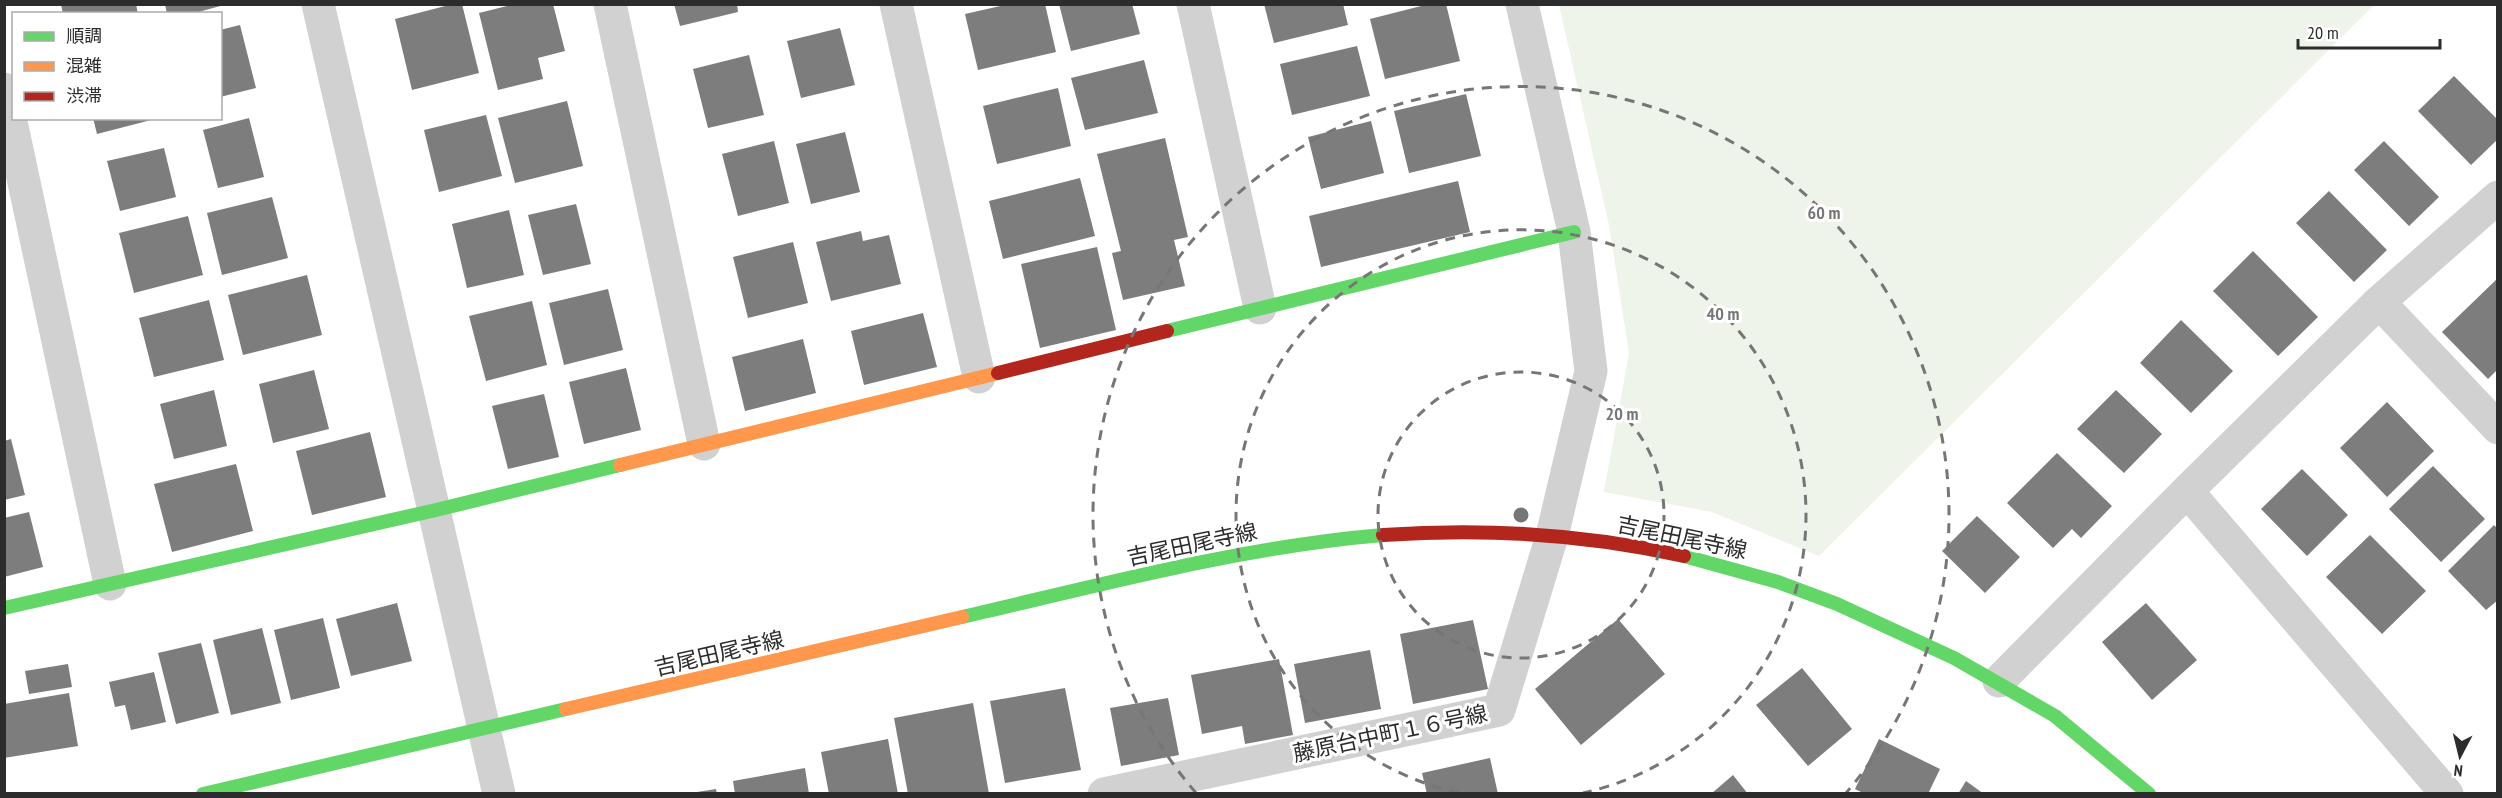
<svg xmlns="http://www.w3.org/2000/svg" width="2502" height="798" font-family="'PT Sans Narrow','Noto Sans JP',sans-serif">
  <rect width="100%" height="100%" fill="#fff"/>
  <!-- green -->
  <path fill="#eef4e9" d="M 1559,5 L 1559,4 L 2374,5 L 1819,556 L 1712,512 L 1604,492 L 1629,353 L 1609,225 Z"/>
  <!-- building -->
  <path fill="#7d7d7d" d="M 61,4 L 136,4 L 138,14 L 63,14 Z
    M 165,4 L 224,4 L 224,5 L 191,14 L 167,14 Z
    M 453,4 L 462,4 L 479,73 L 412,90 L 395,19 Z
    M 515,4 L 553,4 L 565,51 L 538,58 L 543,79 L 498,90 L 479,13 Z
    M 674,4 L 737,4 L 738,12 L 680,26 Z
    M 1009,4 L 1045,4 L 1056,52 L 978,70 L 965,14 Z
    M 1059,4 L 1132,4 L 1140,34 L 1071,51 Z
    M 1264,4 L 1343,4 L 1348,25 L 1274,43 Z
    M 1429,4 L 1446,4 L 1460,61 L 1385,79 L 1370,19 Z
    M 240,25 L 256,88 L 220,97 L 220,30 Z
    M 840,28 L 855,85 L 801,98 L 787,41 Z
    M 1357,46 L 1370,96 L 1292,115 L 1280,64 Z
    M 749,55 L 764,115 L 708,128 L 693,69 Z
    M 1144,60 L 1158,113 L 1085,130 L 1071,78 Z
    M 2454,76 L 2498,120 L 2498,139 L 2471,165 L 2418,111 Z
    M 1058,88 L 1071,146 L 997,164 L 983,106 Z
    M 1466,94 L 1481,156 L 1409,173 L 1394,111 Z
    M 567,101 L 583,166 L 515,183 L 498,118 Z
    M 486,115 L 502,176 L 439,192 L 424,130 Z
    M 93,118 L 155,118 L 155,119 L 97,134 Z
    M 249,118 L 264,177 L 218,188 L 203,130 Z
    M 1371,121 L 1384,173 L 1321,189 L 1308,137 Z
    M 845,132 L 860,192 L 811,204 L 796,144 Z
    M 1165,138 L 1188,237 L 1174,240 L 1185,286 L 1123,300 L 1112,253 L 1121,251 L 1097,154 Z
    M 774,141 L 789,203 L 738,216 L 722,154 Z
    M 2384,141 L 2439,197 L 2409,226 L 2354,170 Z
    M 164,148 L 176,197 L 120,211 L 107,161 Z
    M 1080,178 L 1095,236 L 1003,259 L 989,201 Z
    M 1458,181 L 1470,232 L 1321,267 L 1309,216 Z
    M 2329,191 L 2387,250 L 2354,282 L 2296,223 Z
    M 272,197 L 288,258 L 222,275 L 207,213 Z
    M 576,204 L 591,264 L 543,275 L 528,215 Z
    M 509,210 L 524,275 L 467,288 L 452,224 Z
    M 188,216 L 203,275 L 134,293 L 119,233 Z
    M 861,231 L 863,241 L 889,235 L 901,284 L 831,301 L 816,242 Z
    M 793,242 L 808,303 L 748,318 L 733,257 Z
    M 1097,247 L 1116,330 L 1040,348 L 1021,264 Z
    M 2253,251 L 2318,317 L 2278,356 L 2213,291 Z
    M 307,275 L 322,335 L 243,355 L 228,295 Z
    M 2498,278 L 2498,369 L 2488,379 L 2442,332 Z
    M 608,289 L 623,350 L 564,365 L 549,303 Z
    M 209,300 L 224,360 L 154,377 L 139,318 Z
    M 532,301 L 547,365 L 486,381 L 469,316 Z
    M 923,313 L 937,367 L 864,385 L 851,331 Z
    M 2181,320 L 2233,371 L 2191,413 L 2140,363 Z
    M 803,339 L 816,393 L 745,411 L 732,357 Z
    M 626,368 L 641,430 L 584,444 L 569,382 Z
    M 314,370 L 329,429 L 273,443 L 259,384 Z
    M 214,390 L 227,446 L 174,459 L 160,404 Z
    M 2116,390 L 2162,434 L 2124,473 L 2077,429 Z
    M 544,394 L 559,457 L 508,469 L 492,406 Z
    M 2387,402 L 2434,451 L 2387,497 L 2340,448 Z
    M 370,432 L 386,497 L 312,515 L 296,451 Z
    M 11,439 L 25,495 L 4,500 L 4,441 Z
    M 2057,453 L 2112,506 L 2081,538 L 2072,529 L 2053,548 L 2007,503 Z
    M 236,464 L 253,531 L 172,552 L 154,484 Z
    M 2433,466 L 2485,519 L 2441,562 L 2389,509 Z
    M 2302,469 L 2348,515 L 2307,556 L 2261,509 Z
    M 29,512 L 43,567 L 4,577 L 4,518 Z
    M 1977,516 L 2020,557 L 1985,593 L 1942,551 Z
    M 2494,525 L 2498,529 L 2498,600 L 2486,610 L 2448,571 Z
    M 2370,535 L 2426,591 L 2382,634 L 2326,577 Z
    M 397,603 L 412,661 L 351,676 L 336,619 Z
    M 2146,603 L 2197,660 L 2152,700 L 2102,642 Z
    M 323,618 L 340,688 L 291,700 L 274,630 Z
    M 1618,619 L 1665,674 L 1581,745 L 1535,689 Z
    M 1473,620 L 1488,689 L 1413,704 L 1400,634 Z
    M 262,628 L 281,703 L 231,715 L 213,640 Z
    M 201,643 L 219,713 L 176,724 L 158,653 Z
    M 1370,650 L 1381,709 L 1305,723 L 1294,664 Z
    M 1279,659 L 1293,735 L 1245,744 L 1242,726 L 1202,734 L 1191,675 Z
    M 68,664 L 72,687 L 29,694 L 25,671 Z
    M 1802,668 L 1852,729 L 1808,766 L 1756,705 Z
    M 154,672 L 166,722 L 131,730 L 125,705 L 115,707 L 109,682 Z
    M 1065,688 L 1081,770 L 1005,783 L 990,701 Z
    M 69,693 L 78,746 L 4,758 L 4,704 Z
    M 1168,698 L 1179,755 L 1121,766 L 1110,708 Z
    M 973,703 L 989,794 L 908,794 L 894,718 Z
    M 888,739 L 898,794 L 829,794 L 821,752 Z
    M 1879,739 L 1940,769 L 1928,794 L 1865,794 L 1855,789 Z
    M 1490,758 L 1498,794 L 1427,794 L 1422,773 Z
    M 805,768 L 809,794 L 735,794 L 733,781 Z
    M 1733,775 L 1748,794 L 1711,794 Z
    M 1966,781 L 1984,794 L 1958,794 Z
    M 716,789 L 717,794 L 697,794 L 697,792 Z"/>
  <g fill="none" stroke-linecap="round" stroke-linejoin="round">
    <!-- street -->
    <path stroke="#d1d1d1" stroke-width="33" d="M 318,4 L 499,794
      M 610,4 L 704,444
      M 896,4 L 979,377
      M 1193,4 L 1260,308
      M 4,89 L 110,584
      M 2379,302 L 2498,428
      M 1999,681 L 2187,491
      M 1104,794 L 1499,710 L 1552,536 L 1591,371 L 1574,232 L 1522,4
      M 2447,794 L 2187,491 L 2379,302 L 2498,197"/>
    <!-- fast -->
    <path stroke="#63d668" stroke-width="14" d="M 1167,331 L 1574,232
      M 1684,556 L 1778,582 L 1837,604 L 1954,658 L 2055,716 L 2149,794
      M 4,608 L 436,510 L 620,465
      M 962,617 C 1101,585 1240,547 1383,535
      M 203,794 L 566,709"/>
    <!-- slow -->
    <path stroke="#ff974d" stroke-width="14" d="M 620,465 L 998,373
      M 566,709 L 962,617"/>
    <!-- jam -->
    <path stroke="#b3261e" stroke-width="14" d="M 998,373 L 1167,331
      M 1383,535 C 1484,528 1586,534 1684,556"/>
  </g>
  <!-- distance rings -->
  <g fill="none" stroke="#767676" stroke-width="3" stroke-dasharray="10 8">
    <circle cx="1521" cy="515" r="143"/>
    <path d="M1459 793A285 285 0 1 1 1583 793"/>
    <path d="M1196 793A428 428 0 1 1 1846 793"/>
  </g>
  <g text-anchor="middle" stroke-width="6" stroke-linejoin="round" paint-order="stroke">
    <!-- street labels -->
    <g font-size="22" fill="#2c2c2c" stroke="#fff">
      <text transform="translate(1682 537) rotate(12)" y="8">吉尾田尾寺線</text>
      <text transform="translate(1192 544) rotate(-12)" y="8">吉尾田尾寺線</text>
      <text transform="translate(719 653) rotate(-13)" y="8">吉尾田尾寺線</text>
      <text transform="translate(1390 733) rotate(-12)" y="8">藤原台中町１６号線</text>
    </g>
  </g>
  <circle cx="1521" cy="515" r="9" fill="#767676" stroke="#fff" stroke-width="3"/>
  <g font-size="18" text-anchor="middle" font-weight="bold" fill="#767676" stroke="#fff" stroke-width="6" stroke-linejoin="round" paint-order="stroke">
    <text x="1824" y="219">60 m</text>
    <text x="1723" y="320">40 m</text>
    <text x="1622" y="420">20 m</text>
  </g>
  <!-- border -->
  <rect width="2502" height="798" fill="none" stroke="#2c2c2c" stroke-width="12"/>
  <!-- legend -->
  <rect x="12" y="12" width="210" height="108" fill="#ffffff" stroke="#ababab" stroke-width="1.5"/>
  <rect x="24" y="32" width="30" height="9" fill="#63d668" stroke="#ababab" stroke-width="1.5"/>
  <text x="66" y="42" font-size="18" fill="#2c2c2c">順調</text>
  <rect x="24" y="62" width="30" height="9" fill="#ff974d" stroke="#ababab" stroke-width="1.5"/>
  <text x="66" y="72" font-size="18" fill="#2c2c2c">混雑</text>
  <rect x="24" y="92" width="30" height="9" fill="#b3261e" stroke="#ababab" stroke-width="1.5"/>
  <text x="66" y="102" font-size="18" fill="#2c2c2c">渋滞</text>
  <!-- north arrow -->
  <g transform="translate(2460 756) rotate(187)" stroke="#ffffff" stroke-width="4.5" paint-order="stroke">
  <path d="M0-4.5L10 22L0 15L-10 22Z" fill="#2c2c2c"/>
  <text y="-9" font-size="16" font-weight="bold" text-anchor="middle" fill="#2c2c2c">N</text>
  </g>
  <!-- scale -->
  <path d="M2298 39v9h142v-9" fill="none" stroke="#2c2c2c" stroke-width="3"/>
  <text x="2307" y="39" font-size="18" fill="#2c2c2c" stroke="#ffffff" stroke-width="4.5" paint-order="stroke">20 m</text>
</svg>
